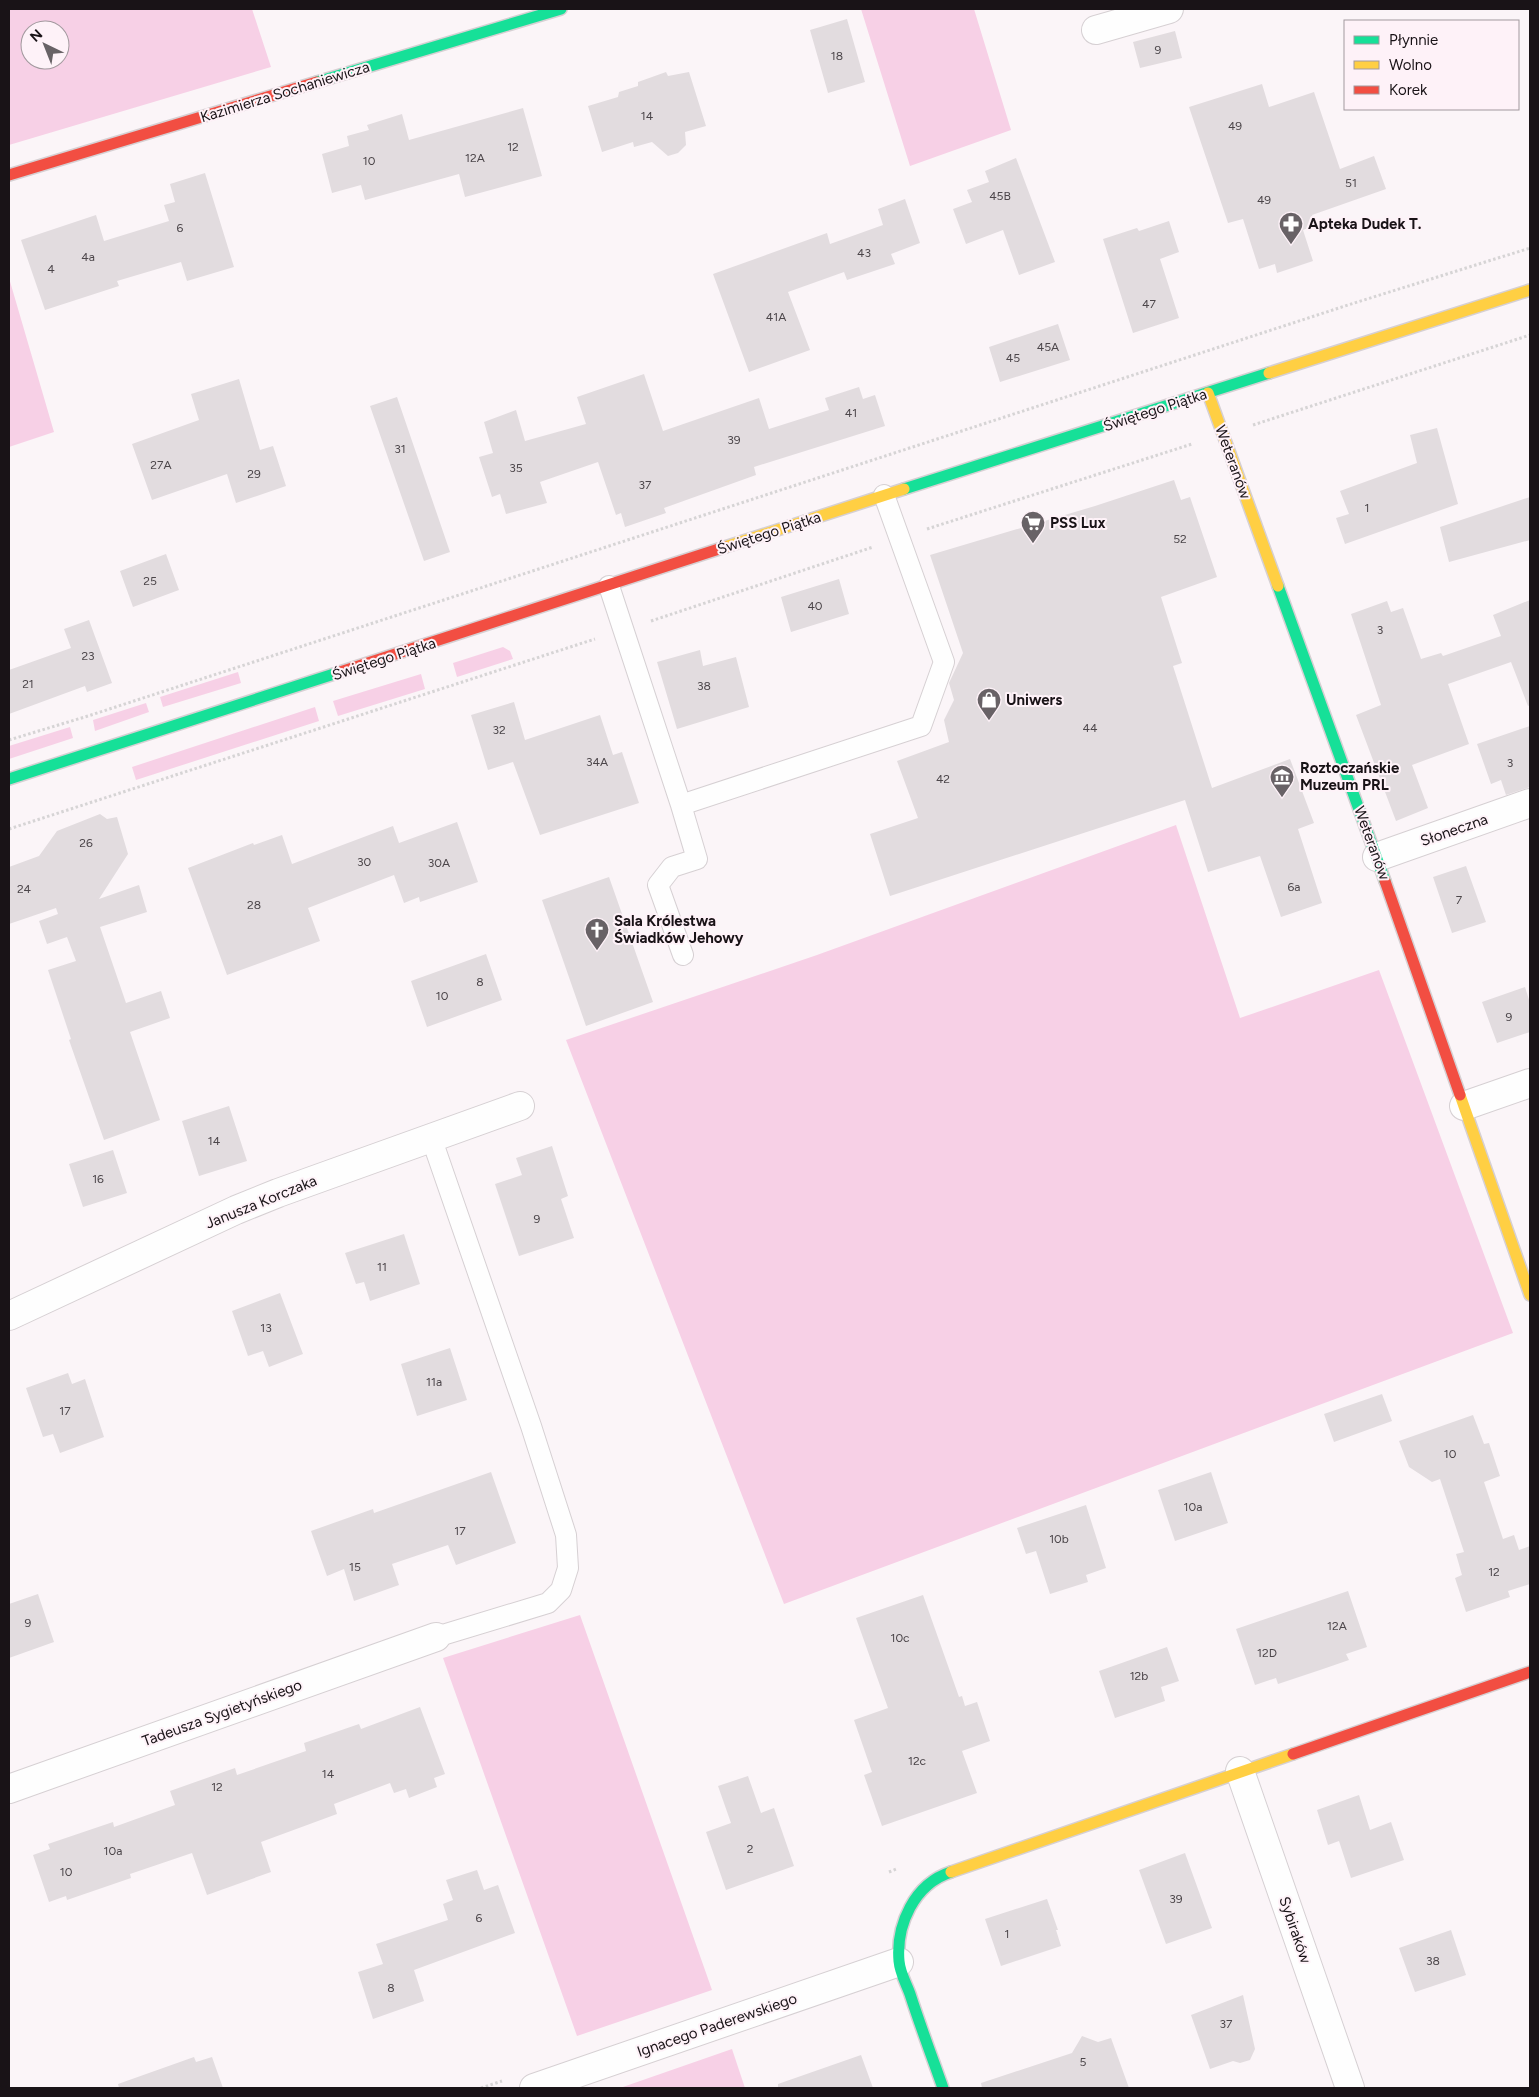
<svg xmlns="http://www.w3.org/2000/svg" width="1539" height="2097" font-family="Figtree,sans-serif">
  <rect width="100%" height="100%" fill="#fbf5f8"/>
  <!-- green -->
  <path fill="#f7d0e6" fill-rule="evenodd" d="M 9,9 L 252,9 L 271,67 L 9,145 ZM 30,30 L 60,30 L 60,60 L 30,60 Z
    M 861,9 L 974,9 L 1011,130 L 910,166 Z
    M 9,278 L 54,432 L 9,447 Z
    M 503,647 L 510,651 L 513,659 L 457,677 L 453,663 Z
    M 238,672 L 241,683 L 163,707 L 160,697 Z
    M 421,674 L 425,689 L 338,716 L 333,701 Z
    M 146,703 L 149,712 L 95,731 L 93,720 Z
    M 315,707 L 319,721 L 136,780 L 132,767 Z
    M 70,727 L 73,738 L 9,759 L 9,746 Z
    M 1176,825 L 1240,1018 L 1379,970 L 1513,1333 L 784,1604 L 566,1040 L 817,955 Z
    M 580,1615 L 712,1990 L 577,2036 L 443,1658 Z
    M 732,2049 L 745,2088 L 620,2088 Z"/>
  <!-- building -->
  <path fill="#e2dcdf" d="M 847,19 L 865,82 L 828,93 L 810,30 Z
    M 1175,31 L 1182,58 L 1140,68 L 1133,42 Z
    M 666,72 L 668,76 L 689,72 L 706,126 L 685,132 L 686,145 L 678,153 L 668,156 L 652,142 L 634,147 L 633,142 L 602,152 L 588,106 L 618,97 L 619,92 L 638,86 L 638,82 Z
    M 1262,84 L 1269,107 L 1314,92 L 1340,169 L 1374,156 L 1386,189 L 1312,215 L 1316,225 L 1303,230 L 1313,261 L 1277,273 L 1275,264 L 1259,269 L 1243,219 L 1228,223 L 1189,107 Z
    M 523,108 L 542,176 L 465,197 L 459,174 L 365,200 L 361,185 L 332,193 L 322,154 L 349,146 L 347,136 L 369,130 L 367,125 L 402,114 L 409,140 Z
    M 1016,158 L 1055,262 L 1019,275 L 1003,230 L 966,244 L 953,209 L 972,202 L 967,190 L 989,182 L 985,171 Z
    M 205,173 L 234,267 L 187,281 L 181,262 L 117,281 L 119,286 L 45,310 L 21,240 L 96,215 L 104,241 L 169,221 L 164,205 L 175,202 L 170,184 Z
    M 905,199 L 920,243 L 891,254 L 895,264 L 847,280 L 844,272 L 788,292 L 810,350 L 749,372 L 713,274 L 827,233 L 830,244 L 883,225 L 878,209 Z
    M 1169,221 L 1179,252 L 1160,259 L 1179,318 L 1133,333 L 1103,239 L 1137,228 L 1139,231 Z
    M 1058,324 L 1070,360 L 1000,382 L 989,347 Z
    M 644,374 L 663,431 L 759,398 L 769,429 L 829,410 L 825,398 L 859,387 L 863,399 L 875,395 L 885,426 L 754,467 L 756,475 L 664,508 L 666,513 L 625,527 L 621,513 L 616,515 L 598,462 L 540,482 L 547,503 L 506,514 L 500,494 L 492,497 L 479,457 L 493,453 L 484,422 L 516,410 L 525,441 L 586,424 L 577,397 Z
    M 239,379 L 260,450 L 273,446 L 286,486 L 236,503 L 227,474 L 152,500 L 132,444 L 199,420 L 191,394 Z
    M 397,397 L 450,552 L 424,561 L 370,406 Z
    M 1437,428 L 1458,504 L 1345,544 L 1336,518 L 1349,514 L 1340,491 L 1417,463 L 1410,435 Z
    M 1174,480 L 1181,500 L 1190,497 L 1217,577 L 1161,597 L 1182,663 L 1173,666 L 1212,788 L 1290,759 L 1314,823 L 1298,829 L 1322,903 L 1281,917 L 1260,856 L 1208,872 L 1185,800 L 890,896 L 870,834 L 918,818 L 897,761 L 949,742 L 944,720 L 954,700 L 949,683 L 963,653 L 930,555 L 1095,506 Z
    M 1530,497 L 1530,540 L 1449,562 L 1440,527 Z
    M 166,554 L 179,590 L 133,607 L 120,571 Z
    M 839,579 L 849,614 L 791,632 L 781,597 Z
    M 1530,600 L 1530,705 L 1528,706 L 1511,662 L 1448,684 L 1469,744 L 1412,765 L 1428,808 L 1396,821 L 1356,715 L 1381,705 L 1351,614 L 1387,601 L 1391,612 L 1403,608 L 1421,659 L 1441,653 L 1443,656 L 1501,636 L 1493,615 Z
    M 89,620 L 112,683 L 87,692 L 85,686 L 9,714 L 9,670 L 71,648 L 64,629 Z
    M 700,650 L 703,666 L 736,657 L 749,707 L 677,729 L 657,662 Z
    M 514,702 L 525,740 L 600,715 L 613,755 L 622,752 L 639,803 L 540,835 L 513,762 L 488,770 L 471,715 Z
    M 1530,726 L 1530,787 L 1506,795 L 1501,780 L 1491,784 L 1477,744 Z
    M 100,814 L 107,819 L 117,817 L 128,854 L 99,899 L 139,885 L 147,912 L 100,927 L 126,1003 L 161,991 L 170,1018 L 130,1032 L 160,1120 L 104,1140 L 69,1040 L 71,1039 L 48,970 L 76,961 L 67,937 L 47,944 L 39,921 L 58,914 L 56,908 L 9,924 L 9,867 L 39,856 L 57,831 Z
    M 457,822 L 478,882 L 420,902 L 419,897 L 404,903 L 394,875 L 308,908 L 320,941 L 227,975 L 188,868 L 253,843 L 254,845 L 282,835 L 292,864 L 393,826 L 399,843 Z
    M 1466,866 L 1486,922 L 1452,933 L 1433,877 Z
    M 609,877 L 653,1002 L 586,1026 L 542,900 Z
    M 486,954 L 502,1000 L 427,1027 L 411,981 Z
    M 1525,987 L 1530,1003 L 1530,1032 L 1497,1043 L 1482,1002 Z
    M 229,1106 L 247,1161 L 199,1176 L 182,1121 Z
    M 552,1146 L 568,1196 L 561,1199 L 574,1238 L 519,1256 L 495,1184 L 522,1175 L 516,1158 Z
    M 113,1150 L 127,1193 L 83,1207 L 69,1164 Z
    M 404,1234 L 420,1284 L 370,1301 L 364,1282 L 356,1284 L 345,1253 Z
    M 280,1293 L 303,1354 L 269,1367 L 263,1351 L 248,1356 L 232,1311 Z
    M 450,1348 L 467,1400 L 417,1416 L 401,1364 Z
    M 68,1373 L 72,1384 L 85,1379 L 104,1437 L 60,1453 L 53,1434 L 43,1437 L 26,1388 Z
    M 1382,1394 L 1392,1421 L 1334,1442 L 1324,1414 Z
    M 1473,1415 L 1484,1444 L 1489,1443 L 1500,1476 L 1484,1482 L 1503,1539 L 1514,1535 L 1519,1550 L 1530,1546 L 1530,1584 L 1508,1591 L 1510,1597 L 1466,1612 L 1455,1578 L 1462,1575 L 1456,1554 L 1464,1552 L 1440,1479 L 1432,1482 L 1409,1467 L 1399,1441 Z
    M 491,1472 L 516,1543 L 456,1565 L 448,1545 L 392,1564 L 399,1585 L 354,1601 L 344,1569 L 327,1576 L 311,1531 L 373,1509 L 374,1513 Z
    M 1211,1472 L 1228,1523 L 1175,1541 L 1158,1490 Z
    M 1086,1505 L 1106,1568 L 1086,1575 L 1088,1582 L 1050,1594 L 1036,1551 L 1026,1554 L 1017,1528 Z
    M 1348,1591 L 1367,1647 L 1346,1654 L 1349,1660 L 1323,1669 L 1278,1684 L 1276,1678 L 1255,1685 L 1236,1629 Z
    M 38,1594 L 54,1642 L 9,1658 L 9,1604 Z
    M 923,1595 L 959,1697 L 962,1696 L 965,1706 L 977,1702 L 990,1741 L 962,1751 L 977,1793 L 882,1826 L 864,1775 L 872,1772 L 854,1720 L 888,1708 L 856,1618 Z
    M 1167,1647 L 1179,1681 L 1161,1687 L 1165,1701 L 1115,1718 L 1099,1671 Z
    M 420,1707 L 445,1774 L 434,1778 L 437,1787 L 409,1798 L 406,1789 L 394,1793 L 390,1783 L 334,1804 L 337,1814 L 261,1842 L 271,1872 L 207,1895 L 192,1853 L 130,1874 L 131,1878 L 67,1900 L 66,1896 L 49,1902 L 33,1855 L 50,1849 L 48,1844 L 113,1822 L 114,1827 L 175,1805 L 170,1791 L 235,1768 L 237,1775 L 306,1751 L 304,1743 L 359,1724 L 361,1729 Z
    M 748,1776 L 761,1813 L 774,1808 L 794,1866 L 726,1890 L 706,1832 L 731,1823 L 718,1786 Z
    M 1359,1795 L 1370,1830 L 1391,1822 L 1404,1860 L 1351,1878 L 1339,1841 L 1328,1845 L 1317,1810 Z
    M 1185,1853 L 1212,1928 L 1166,1944 L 1139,1870 Z
    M 477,1870 L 484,1890 L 498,1885 L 515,1933 L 414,1970 L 424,2001 L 373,2019 L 358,1972 L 383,1964 L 376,1944 L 448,1920 L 443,1904 L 453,1900 L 446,1880 Z
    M 1047,1899 L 1058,1930 L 1056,1930 L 1061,1946 L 1001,1966 L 985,1919 Z
    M 1451,1930 L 1466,1975 L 1415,1992 L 1399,1948 Z
    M 1243,1995 L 1255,2049 L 1250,2060 L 1240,2063 L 1233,2061 L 1210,2069 L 1191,2015 Z
    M 1082,2036 L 1098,2042 L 1111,2038 L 1129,2088 L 982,2088 L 981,2083 L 1072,2053 Z
    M 861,2055 L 873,2088 L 778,2088 L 778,2084 Z
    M 194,2057 L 196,2062 L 212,2057 L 223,2088 L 119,2088 L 118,2084 Z"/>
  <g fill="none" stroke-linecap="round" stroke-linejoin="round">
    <defs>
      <path id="lane" d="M 609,586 L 681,805 L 921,726 L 944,662 L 884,495
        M 681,805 L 697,859 L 672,867 L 658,885 L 683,955
        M 431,1137 L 531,1426 L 566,1535 L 568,1568 L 561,1590 L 548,1603 L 436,1637"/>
      <path id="street" d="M 1096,30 L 1169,9
        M 1377,857 L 1530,803
        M 1464,1106 L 1530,1083
        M 9,1316 L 236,1210 L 278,1193 L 520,1106
        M 1240,1771 L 1350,2088
        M 9,1789 L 436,1637
        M 534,2088 L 899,1962"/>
      <path id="fast" d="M 317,82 L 561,9
        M 904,489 L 1269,373
        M 1278,586 L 1385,881
        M 9,779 L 337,673
        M 943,2088 C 932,2057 920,2025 910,1994 C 906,1983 900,1973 899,1961 C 896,1925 914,1884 951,1872"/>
      <path id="slow" d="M 1269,373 L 1530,290
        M 1208,393 L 1278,586
        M 725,547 L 904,489
        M 1460,1095 L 1530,1295
        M 951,1872 L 1293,1754"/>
      <path id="jam" d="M 9,175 L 317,82
        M 337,673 L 725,547
        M 1385,881 L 1460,1095
        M 1293,1754 L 1530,1672"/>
    </defs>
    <!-- lane casing -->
    <use href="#lane" stroke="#d6d0d3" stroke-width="22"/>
    <!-- street casing -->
    <use href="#street" stroke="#d6d0d3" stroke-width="30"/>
    <!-- fast casing -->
    <use href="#fast" stroke="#d6d0d3" stroke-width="14"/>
    <!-- slow casing -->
    <use href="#slow" stroke="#d6d0d3" stroke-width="14"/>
    <!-- jam casing -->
    <use href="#jam" stroke="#d6d0d3" stroke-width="14"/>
    <!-- path -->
    <path stroke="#d6d4d5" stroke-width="3" stroke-dasharray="2.5 2.5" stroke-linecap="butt" d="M 1253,425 L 1530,335
      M 927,529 L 1192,444
      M 651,621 L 873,547
      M 9,740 L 88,716 L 1348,305 L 1530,248
      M 9,829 L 595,639
      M 889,1872 L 896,1869
      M 481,2088 L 502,2081"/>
    <!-- lane -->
    <use href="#lane" stroke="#fefefe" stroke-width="20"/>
    <!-- street -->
    <use href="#street" stroke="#fefefe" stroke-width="28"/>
    <!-- fast -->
    <use href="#fast" stroke="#16e098" stroke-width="11"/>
    <!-- slow -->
    <use href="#slow" stroke="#ffcf43" stroke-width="11"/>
    <!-- jam -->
    <use href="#jam" stroke="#f24e42" stroke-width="11"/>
  </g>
  <!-- icons -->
  <defs>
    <symbol id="pharmacy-pin" viewBox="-11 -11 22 30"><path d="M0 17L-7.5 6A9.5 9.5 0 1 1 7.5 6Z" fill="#686266" stroke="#fef2f8"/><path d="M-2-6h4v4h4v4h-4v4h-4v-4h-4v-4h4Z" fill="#fff"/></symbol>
    <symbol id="supermarket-pin" viewBox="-11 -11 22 30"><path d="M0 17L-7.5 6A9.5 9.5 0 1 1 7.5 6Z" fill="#686266" stroke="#fef2f8"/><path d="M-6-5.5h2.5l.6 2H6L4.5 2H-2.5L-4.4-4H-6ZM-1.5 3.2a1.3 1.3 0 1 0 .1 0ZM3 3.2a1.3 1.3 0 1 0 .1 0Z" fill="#fff"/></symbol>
    <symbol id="shop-pin" viewBox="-11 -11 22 30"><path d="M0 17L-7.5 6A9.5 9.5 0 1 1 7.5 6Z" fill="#686266" stroke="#fef2f8"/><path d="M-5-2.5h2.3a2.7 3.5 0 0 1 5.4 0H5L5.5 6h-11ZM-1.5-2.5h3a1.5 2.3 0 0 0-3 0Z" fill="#fff"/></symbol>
    <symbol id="museum-pin" viewBox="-11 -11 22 30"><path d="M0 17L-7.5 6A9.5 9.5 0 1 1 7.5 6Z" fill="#686266" stroke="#fef2f8"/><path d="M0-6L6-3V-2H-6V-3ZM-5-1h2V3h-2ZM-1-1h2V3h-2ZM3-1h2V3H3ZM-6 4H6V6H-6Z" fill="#fff"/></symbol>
    <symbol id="church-pin" viewBox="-11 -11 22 30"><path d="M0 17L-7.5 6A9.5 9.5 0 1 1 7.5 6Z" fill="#686266" stroke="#fef2f8"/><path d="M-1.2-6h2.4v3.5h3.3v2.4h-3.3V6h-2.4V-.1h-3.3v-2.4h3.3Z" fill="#fff"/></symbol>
  </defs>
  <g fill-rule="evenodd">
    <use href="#pharmacy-pin" x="1277" y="210" width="28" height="38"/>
    <use href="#supermarket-pin" x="1019" y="509" width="28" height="38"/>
    <use href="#shop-pin" x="975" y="686" width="28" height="38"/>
    <use href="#museum-pin" x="1268" y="763" width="28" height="38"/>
    <use href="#church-pin" x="583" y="916" width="28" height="38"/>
  </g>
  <g text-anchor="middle" stroke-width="4" stroke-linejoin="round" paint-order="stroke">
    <!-- number labels -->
    <g font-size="12" fill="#4c464a">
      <text x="1158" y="54">9</text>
      <text x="837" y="60">18</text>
      <text x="647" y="120">14</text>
      <text x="1235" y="130">49</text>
      <text x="513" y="151">12</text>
      <text x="475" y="162">12A</text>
      <text x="369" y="165">10</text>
      <text x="1351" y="187">51</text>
      <text x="1000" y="200">45B</text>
      <text x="1264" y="204">49</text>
      <text x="180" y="232">6</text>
      <text x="864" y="257">43</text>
      <text x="88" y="261">4a</text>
      <text x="51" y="273">4</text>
      <text x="1149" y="308">47</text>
      <text x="776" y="321">41A</text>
      <text x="1048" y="351">45A</text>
      <text x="1013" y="362">45</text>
      <text x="851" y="417">41</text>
      <text x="734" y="444">39</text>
      <text x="400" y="453">31</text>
      <text x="161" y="469">27A</text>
      <text x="516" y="472">35</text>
      <text x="254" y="478">29</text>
      <text x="645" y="489">37</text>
      <text x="1367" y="512">1</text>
      <text x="1180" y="543">52</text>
      <text x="150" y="585">25</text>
      <text x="815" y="610">40</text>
      <text x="1380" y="634">3</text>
      <text x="88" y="660">23</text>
      <text x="28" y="688">21</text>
      <text x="704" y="690">38</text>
      <text x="1090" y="732">44</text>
      <text x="499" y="734">32</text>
      <text x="597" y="766">34A</text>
      <text x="1510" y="767">3</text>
      <text x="943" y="783">42</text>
      <text x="86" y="847">26</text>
      <text x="364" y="866">30</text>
      <text x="439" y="867">30A</text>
      <text x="1294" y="891">6a</text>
      <text x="24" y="893">24</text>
      <text x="1459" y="904">7</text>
      <text x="254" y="909">28</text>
      <text x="480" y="986">8</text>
      <text x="442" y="1000">10</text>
      <text x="1509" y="1021">9</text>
      <text x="214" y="1145">14</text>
      <text x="98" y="1183">16</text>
      <text x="537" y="1223">9</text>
      <text x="382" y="1271">11</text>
      <text x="266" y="1332">13</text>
      <text x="434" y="1386">11a</text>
      <text x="65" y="1415">17</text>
      <text x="1450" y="1458">10</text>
      <text x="1193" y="1511">10a</text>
      <text x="460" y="1535">17</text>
      <text x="1059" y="1543">10b</text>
      <text x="355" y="1571">15</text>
      <text x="1494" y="1576">12</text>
      <text x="28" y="1627">9</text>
      <text x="1337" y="1630">12A</text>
      <text x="900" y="1642">10c</text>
      <text x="1267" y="1657">12D</text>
      <text x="1139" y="1680">12b</text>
      <text x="917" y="1765">12c</text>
      <text x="328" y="1778">14</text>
      <text x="217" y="1791">12</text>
      <text x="750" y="1853">2</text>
      <text x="113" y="1855">10a</text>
      <text x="66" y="1876">10</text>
      <text x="1176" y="1903">39</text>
      <text x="479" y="1922">6</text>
      <text x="1007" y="1938">1</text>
      <text x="1433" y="1965">38</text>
      <text x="391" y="1992">8</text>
      <text x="1226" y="2028">37</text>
      <text x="1083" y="2066">5</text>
    </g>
    <!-- street labels -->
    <g font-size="15" fill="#191317" stroke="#fef2f8">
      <text transform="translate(285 92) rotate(-17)" y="5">Kazimierza Sochaniewicza</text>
      <text transform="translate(1155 410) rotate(-18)" y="5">Świętego Piątka</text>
      <text transform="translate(1233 462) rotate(70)" y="5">Weteranów</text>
      <text transform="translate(769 533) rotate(-18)" y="5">Świętego Piątka</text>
      <text transform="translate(384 659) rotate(-18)" y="5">Świętego Piątka</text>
      <text transform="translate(1454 830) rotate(-19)" y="5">Słoneczna</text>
      <text transform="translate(1372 843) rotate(70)" y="5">Weteranów</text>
      <text transform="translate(261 1202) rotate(-22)" y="5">Janusza Korczaka</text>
      <text transform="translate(222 1713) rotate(-20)" y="5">Tadeusza Sygietyńskiego</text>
      <text transform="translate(1295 1930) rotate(71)" y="5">Sybiraków</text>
      <text transform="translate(717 2025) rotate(-19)" y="5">Ignacego Paderewskiego</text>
    </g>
    <!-- poi labels -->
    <g font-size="15" font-weight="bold" fill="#191317" stroke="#fef2f8" text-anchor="start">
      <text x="1308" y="229">Apteka Dudek T.</text>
      <text x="1050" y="528">PSS Lux</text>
      <text x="1006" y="705">Uniwers</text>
      <text x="1300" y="773">Roztoczańskie<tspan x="1300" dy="17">Muzeum PRL</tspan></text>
      <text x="614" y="926">Sala Królestwa<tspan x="614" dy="17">Świadków Jehowy</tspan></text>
    </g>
  </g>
  <!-- border -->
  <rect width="1539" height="2097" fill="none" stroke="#191317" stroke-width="20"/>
  <!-- legend -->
  <rect x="1344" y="20" width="175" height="90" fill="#fef2f8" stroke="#a2999e"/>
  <rect x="1354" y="36" width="25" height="8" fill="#16e098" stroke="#a2999e"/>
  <text x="1389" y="45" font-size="15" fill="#191317">Płynnie</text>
  <rect x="1354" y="61" width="25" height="8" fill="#ffcf43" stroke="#a2999e"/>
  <text x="1389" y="70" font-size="15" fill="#191317">Wolno</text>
  <rect x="1354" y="86" width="25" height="8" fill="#f24e42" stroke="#a2999e"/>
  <text x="1389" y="95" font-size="15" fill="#191317">Korek</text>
  <!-- north arrow -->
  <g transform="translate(45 45) rotate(317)"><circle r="24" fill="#fef2f8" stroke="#a2999e"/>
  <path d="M0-4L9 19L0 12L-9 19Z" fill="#686266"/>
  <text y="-8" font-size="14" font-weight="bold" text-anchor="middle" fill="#191317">N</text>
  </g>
</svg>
